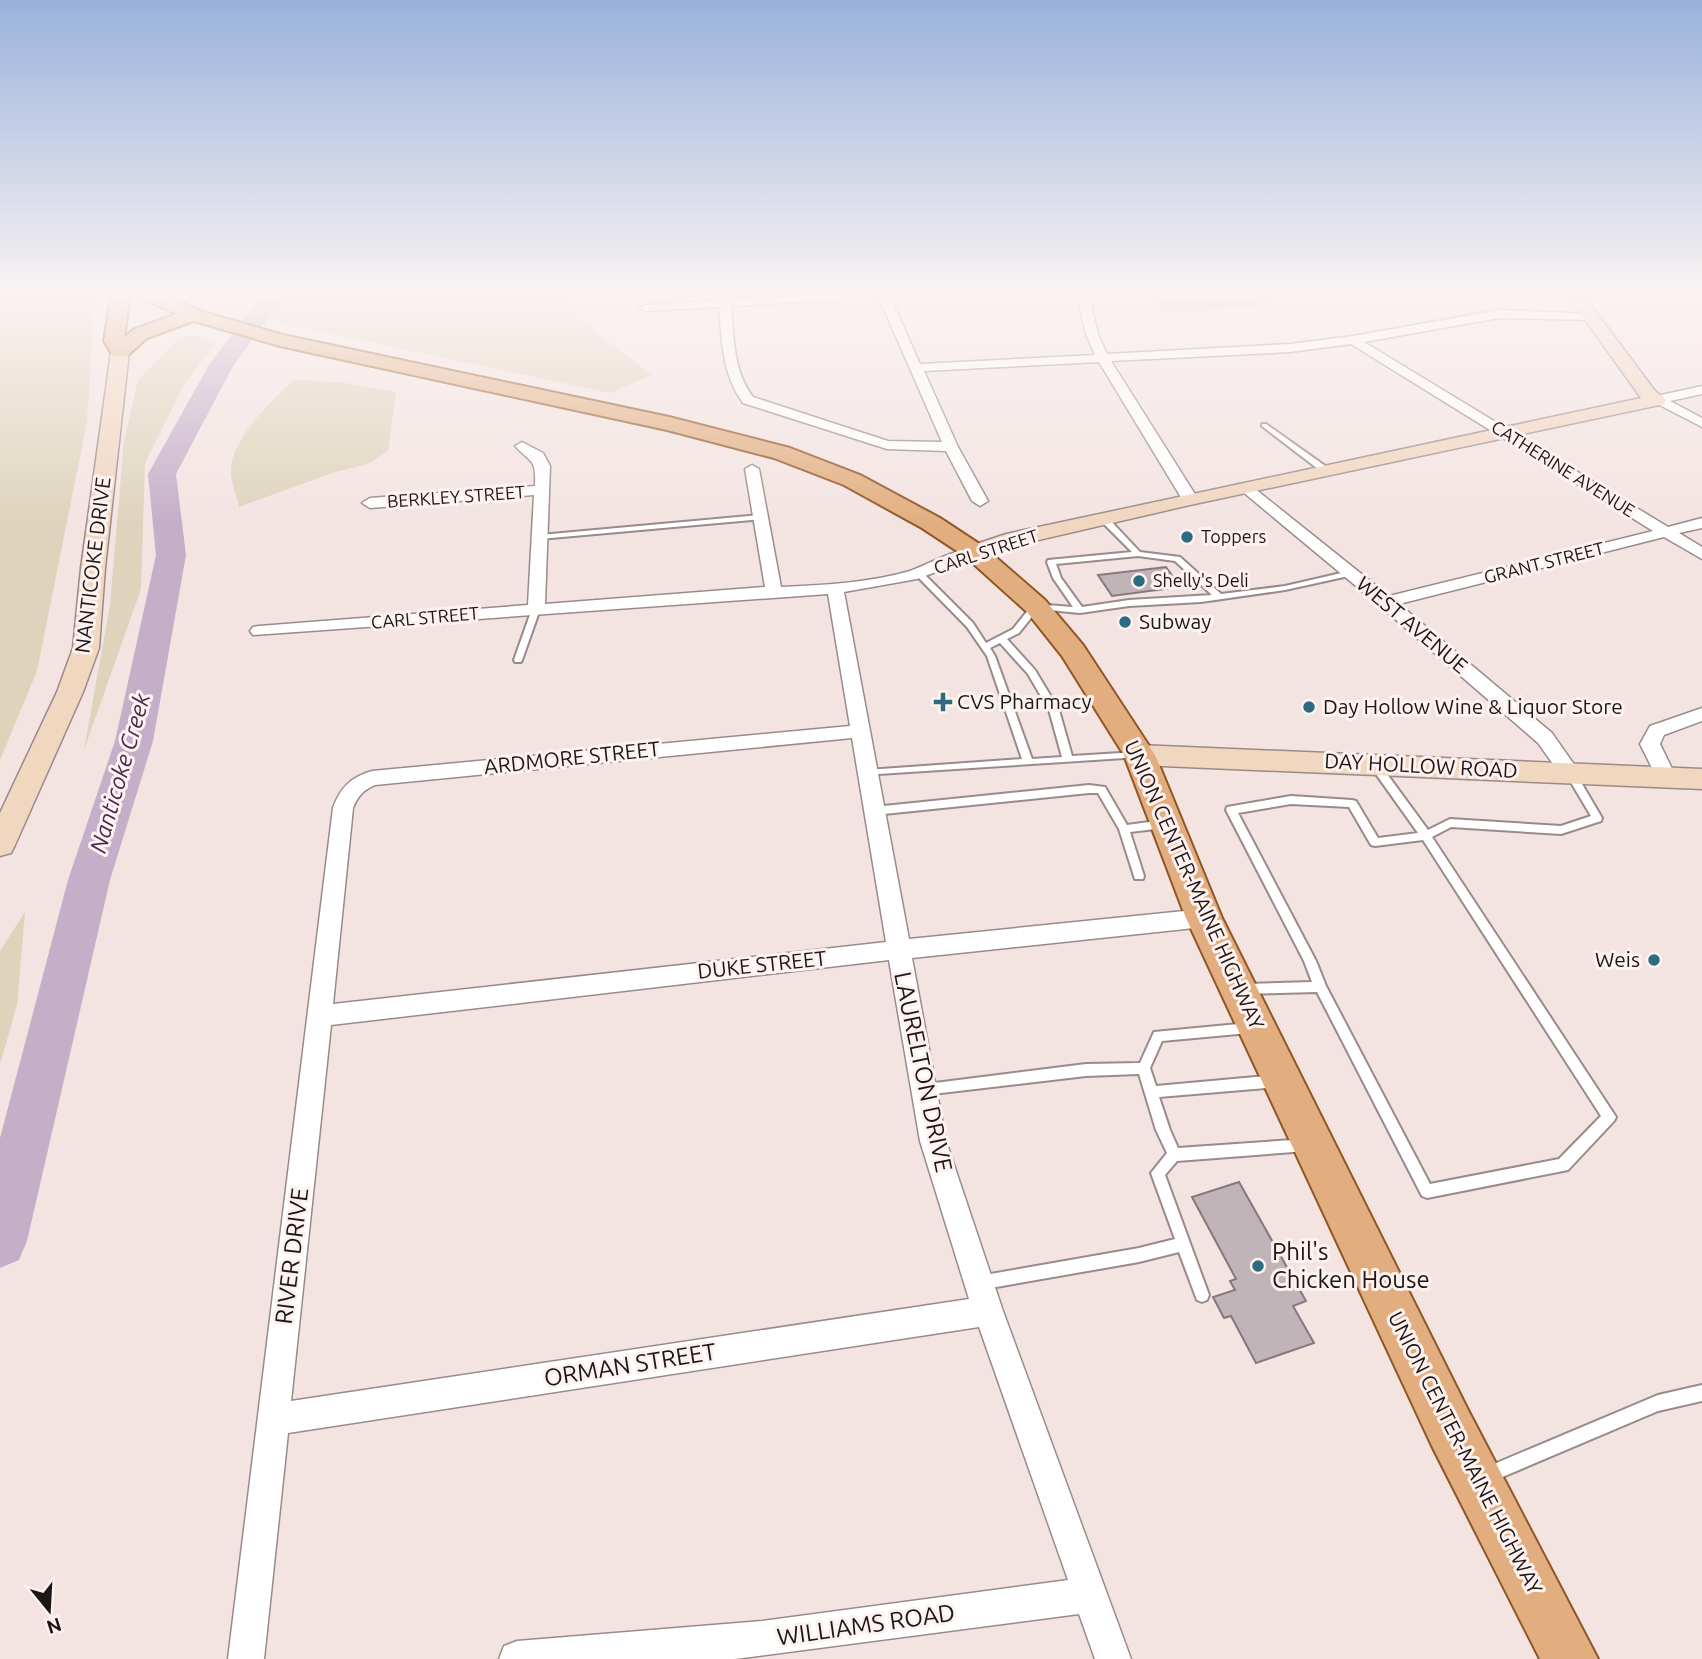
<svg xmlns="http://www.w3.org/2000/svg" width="1702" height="1659" font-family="Ubuntu,sans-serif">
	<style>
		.green { fill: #ded4bc }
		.water { fill: #c4aec8 }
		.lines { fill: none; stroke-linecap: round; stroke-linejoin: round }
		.river { fill: #c4aec8; fill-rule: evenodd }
		.building { fill: #c1b4b9; stroke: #85797d; stroke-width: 2 }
		.lane-casing { stroke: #998b8a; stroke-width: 4 }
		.street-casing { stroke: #998b8a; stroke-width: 3 }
		.secondary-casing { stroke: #998b8a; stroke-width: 3 }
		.primary-casing { stroke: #905624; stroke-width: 4 }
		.lane { fill: #fff; fill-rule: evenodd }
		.street { fill: #fff; fill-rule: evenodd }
		.secondary { fill: #f1d6c0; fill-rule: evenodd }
		.primary { fill: #e2ae80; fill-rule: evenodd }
		.poi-dot { fill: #2d6b81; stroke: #fef2f0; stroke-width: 2.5 }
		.labels { text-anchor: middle; stroke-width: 6; stroke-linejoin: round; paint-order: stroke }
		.far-street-label { font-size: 18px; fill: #1c1716; stroke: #fef2f0 }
		.far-poi-label { font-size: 18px; fill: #1c1716; stroke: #fef2f0; text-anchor: start }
		.street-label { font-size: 21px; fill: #1c1716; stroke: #fef2f0 }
		.poi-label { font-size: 21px; fill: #1c1716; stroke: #fef2f0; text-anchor: start }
		.water-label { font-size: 23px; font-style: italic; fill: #492a4f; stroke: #fef2f0 }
		.near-street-label { font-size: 24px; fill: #1c1716; stroke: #fef2f0 }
		.near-poi-label { font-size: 24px; fill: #1c1716; stroke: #fef2f0; text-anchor: start }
	</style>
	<rect width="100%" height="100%" fill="#f3e4e2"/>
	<path class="green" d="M 0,292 L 95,292 L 87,422 L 37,671 L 0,760 Z
		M 292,292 L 577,292 L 568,310 L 652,375 L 610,393 L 266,320 Z
		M 191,334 L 216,343 L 185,383 L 145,463 L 141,589 L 84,750 L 110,605 L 124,441 L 138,380 L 177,341 Z
		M 295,379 L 345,383 L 396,392 L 388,451 L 368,464 L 335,472 L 239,507 C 237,496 230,480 231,469 C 232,438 273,399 295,379 Z
		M 25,912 L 17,1005 L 0,1064 L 0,951 Z"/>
	<path class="water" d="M 1151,292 L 1274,292 L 1260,307 L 1163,312 Z"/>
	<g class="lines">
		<path class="river" d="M 269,292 L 293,292 L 273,311 L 233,366 L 176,474 L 186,555 L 153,741 L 110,880 L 27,1241 L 19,1260 L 0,1268 L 0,1138 L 68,880 L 115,741 L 156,555 L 148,474 L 209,365 L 257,301 Z"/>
	</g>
	<path class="building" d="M 1166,567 L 1180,587 L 1112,596 L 1098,575 Z
		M 1239,1182 L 1306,1301 L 1293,1306 L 1314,1343 L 1256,1363 L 1231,1316 L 1224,1318 L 1213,1297 L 1235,1290 L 1230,1281 L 1236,1279 L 1192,1197 Z"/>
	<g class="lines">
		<g class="lane-casing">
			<path id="lane" d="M 1262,424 L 1266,424 L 1328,468 L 1328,472 L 1322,472 L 1262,426 Z
				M 760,515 L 764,517 L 763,519 L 540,539 L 536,537 L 540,535 Z
				M 1101,517 L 1107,517 L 1140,552 L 1180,557 L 1221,594 L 1285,586 L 1350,571 L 1354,573 L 1353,575 L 1285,590 L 1201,602 L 1129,606 L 1080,613 L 1038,609 L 1019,633 L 1007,639 L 1035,670 L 1059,710 L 1072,756 L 1137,752 L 1140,753 L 1142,755 L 1140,757 L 863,775 L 862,773 L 863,771 L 867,770 L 1022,759 L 987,656 L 967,627 L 915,574 L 919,572 L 922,572 L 973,623 L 986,643 L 1013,629 L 1033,604 L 1073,607 L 1053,578 L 1047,562 L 1048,560 L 1132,552 L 1101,521 ZM 1138,556 L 1175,561 L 1212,595 L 1129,600 L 1082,607 L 1061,578 L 1056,564 ZM 1000,643 L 1028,674 L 1049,710 L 1062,757 L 1032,759 L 995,656 L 990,648 Z
				M 536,606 L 540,609 L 522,660 L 521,662 L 515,662 L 514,660 L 532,609 Z
				M 1375,762 L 1379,763 L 1428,830 L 1450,819 L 1561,826 L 1591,816 L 1566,774 L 1571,771 L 1575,772 L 1602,818 L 1601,821 L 1561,834 L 1451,827 L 1432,837 L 1616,1117 L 1614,1121 L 1568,1170 L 1427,1198 L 1422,1196 L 1317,992 L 1245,994 L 1241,993 L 1239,989 L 1241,985 L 1245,984 L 1312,982 L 1304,961 L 1226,810 L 1227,807 L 1291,796 L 1352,800 L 1356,801 L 1378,838 L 1418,833 L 1371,767 L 1370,765 L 1371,763 ZM 1291,804 L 1349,807 L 1371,845 L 1375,846 L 1423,840 L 1601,1116 L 1559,1159 L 1430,1184 L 1326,986 L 1316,961 L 1238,813 Z
				M 1089,785 L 1105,787 L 1127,825 L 1164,820 L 1168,821 L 1169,824 L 1164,828 L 1130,832 L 1144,876 L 1143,879 L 1135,879 L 1134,876 L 1119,829 L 1098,793 L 1089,793 L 874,815 L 869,811 L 874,807 Z
				M 1249,1023 L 1253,1024 L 1255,1028 L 1253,1032 L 1249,1033 L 1162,1041 L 1150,1068 L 1156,1086 L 1277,1075 L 1282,1077 L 1283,1081 L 1282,1085 L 1277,1087 L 1159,1097 L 1170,1130 L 1178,1148 L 1307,1139 L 1312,1141 L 1314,1145 L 1312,1149 L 1307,1151 L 1177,1161 L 1165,1175 L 1209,1295 L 1207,1300 L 1202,1302 L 1197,1300 L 1179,1252 L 1139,1262 L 979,1290 L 974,1288 L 972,1283 L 974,1278 L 979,1276 L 1139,1248 L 1175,1239 L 1151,1173 L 1167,1153 L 1156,1130 L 1139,1074 L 1086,1076 L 924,1095 L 919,1093 L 918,1089 L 919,1085 L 1086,1064 L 1140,1063 L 1154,1032 Z
				M 1702,1385 L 1702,1401 L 1658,1411 L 1486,1484 L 1480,1482 L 1478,1476 L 1480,1470 L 1658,1395 Z"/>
		</g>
		<g class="street-casing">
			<path id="street" d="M 859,292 L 888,292 L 920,364 L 1095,355 L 1086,334 L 1076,292 L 1088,292 L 1098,334 L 1107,354 L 1290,344 L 1353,336 L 1499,310 L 1595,314 L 1595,318 L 1591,320 L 1499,318 L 1364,342 L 1668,527 L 1702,518 L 1702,528 L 1679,533 L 1702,547 L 1702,559 L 1664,537 L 1399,604 L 1552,733 L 1580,773 L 1577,778 L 1563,778 L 1538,743 L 1380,606 L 1237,487 L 1239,484 L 1249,484 L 1389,596 L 1653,531 L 1351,344 L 1290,352 L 1111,361 L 1198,499 L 1190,504 L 1182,499 L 1099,362 L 924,371 L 958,447 L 988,501 L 980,506 L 972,501 L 946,451 L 887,449 L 743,403 C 722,374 722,342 719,307 L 645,311 L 639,308 L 645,305 ZM 879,298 L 942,442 L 888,441 L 753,397 C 733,371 734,338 731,306 Z
				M 1702,386 L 1702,394 L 1670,401 L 1702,418 L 1702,427 L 1650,400 L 1652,397 Z
				M 522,442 L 543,453 L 550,466 L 545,604 L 765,587 L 745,469 L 752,465 L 759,469 L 781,587 C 823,585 869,583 910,571 C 927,565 964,544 981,549 L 983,552 L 981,555 L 917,579 L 844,592 L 909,939 L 1204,909 L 1212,912 L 1215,918 L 1212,924 L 1204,927 L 912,958 L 946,1141 L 1003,1311 L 1131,1659 L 1095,1659 L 1079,1614 L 735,1659 L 499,1659 L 504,1646 L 517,1641 L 762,1621 L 1068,1580 L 979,1327 L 288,1433 L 264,1659 L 228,1659 L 333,808 C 340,788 351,777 372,771 L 850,726 L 828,594 L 253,635 L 250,631 L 253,627 L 259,626 L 528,605 L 534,495 L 370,508 L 362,503 L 370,498 L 535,486 C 536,458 532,464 515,446 ZM 852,738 L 886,942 L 333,1004 L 353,808 C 358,796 363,790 375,785 ZM 889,960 L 920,1141 L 969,1299 L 291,1401 L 331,1025 Z
				M 1702,708 L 1702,721 L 1664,735 L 1660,744 L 1676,777 L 1673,782 L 1659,782 L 1640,744 L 1650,726 Z"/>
		</g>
		<g class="secondary-casing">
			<path id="secondary" d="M 1565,292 L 1581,292 L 1655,391 L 1666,400 L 1664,404 L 1190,505 L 1013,546 L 975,559 L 967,557 L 964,552 L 967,547 L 1006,534 L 1641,398 Z
				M 120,347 L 129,352 L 105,568 L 99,648 L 83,692 L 15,845 L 11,853 L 0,856 L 0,813 L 57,692 L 73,648 L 81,568 L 111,352 Z
				M 1139,745 L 1702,769 L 1702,789 L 1139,765 L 1129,762 L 1125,755 L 1129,748 Z"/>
		</g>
		<g class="primary-casing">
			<path id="primary" d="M 112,292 L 130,292 L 124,338 L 133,330 L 177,314 L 137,296 L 134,292 L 158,292 L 200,311 L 283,335 L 669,417 L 790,448 L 860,475 L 940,518 L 984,547 L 1045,600 L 1083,645 L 1155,755 L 1222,918 L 1468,1410 L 1598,1659 L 1540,1659 L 1432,1446 L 1186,918 L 1124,755 L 1062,656 L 1027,612 L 966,557 L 922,528 L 844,485 L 774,458 L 667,430 L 280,346 L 194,321 L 147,338 L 127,356 L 113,356 L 104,341 Z"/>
		</g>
		<use href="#lane" class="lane"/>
		<use href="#street" class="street"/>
		<use href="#secondary" class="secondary"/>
		<use href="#primary" class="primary"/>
	</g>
	<linearGradient id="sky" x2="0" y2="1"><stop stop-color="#99b2db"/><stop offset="0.56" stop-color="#faf3f2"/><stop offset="1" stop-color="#faf3f2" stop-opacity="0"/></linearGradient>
	<rect width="1702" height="524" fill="url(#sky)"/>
	<g class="poi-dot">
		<circle cx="1187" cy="537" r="7"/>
		<circle cx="1139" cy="581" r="7"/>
		<circle cx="1125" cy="622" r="7"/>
		<path d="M939.5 691.5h7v7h7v7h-7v7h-7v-7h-7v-7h7z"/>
		<circle cx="1309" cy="707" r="7"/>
		<circle cx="1654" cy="960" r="7"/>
		<circle cx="1258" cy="1266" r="7"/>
	</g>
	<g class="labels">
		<g class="far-street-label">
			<text transform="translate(1563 469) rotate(32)" y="6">CATHERINE AVENUE</text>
			<text transform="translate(456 497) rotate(-4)" y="6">BERKLEY STREET</text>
			<text transform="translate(986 552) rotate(-18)" y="6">CARL STREET</text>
			<text transform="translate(1544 563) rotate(-14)" y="6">GRANT STREET</text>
			<text transform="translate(425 618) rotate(-5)" y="6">CARL STREET</text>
		</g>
		<g class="far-poi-label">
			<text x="1201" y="543">Toppers</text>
			<text x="1153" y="587">Shelly's Deli</text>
		</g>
		<g class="street-label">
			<text transform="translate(93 565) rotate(-83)" y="7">NANTICOKE DRIVE</text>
			<text transform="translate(1412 625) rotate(40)" y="7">WEST AVENUE</text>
			<text transform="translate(572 758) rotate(-6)" y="7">ARDMORE STREET</text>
			<text transform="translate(1421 766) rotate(3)" y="7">DAY HOLLOW ROAD</text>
			<text transform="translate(1194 885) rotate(66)" y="7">UNION CENTER-MAINE HIGHWAY</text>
			<text transform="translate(762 965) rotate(-6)" y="7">DUKE STREET</text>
			<text transform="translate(1465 1453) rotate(63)" y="7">UNION CENTER-MAINE HIGHWAY</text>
		</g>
		<g class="poi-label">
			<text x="1139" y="629">Subway</text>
			<text x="957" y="709">CVS Pharmacy</text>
			<text x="1323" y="714">Day Hollow Wine &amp; Liquor Store</text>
			<text x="1640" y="967" text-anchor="end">Weis</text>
		</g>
		<g class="water-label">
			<text transform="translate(120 773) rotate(-74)" y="8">Nanticoke Creek</text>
		</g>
		<g class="near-street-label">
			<text transform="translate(923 1072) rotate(78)" y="8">LAURELTON DRIVE</text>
			<text transform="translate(292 1256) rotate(-83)" y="8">RIVER DRIVE</text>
			<text transform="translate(630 1365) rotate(-9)" y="8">ORMAN STREET</text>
			<text transform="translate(866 1625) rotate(-8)" y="8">WILLIAMS ROAD</text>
		</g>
		<g class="near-poi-label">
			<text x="1272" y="1260">Phil's<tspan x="1272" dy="28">Chicken House</tspan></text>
		</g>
	</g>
	<g transform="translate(49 1610) rotate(162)" stroke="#fef2f0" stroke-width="5" paint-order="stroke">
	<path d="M0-5L12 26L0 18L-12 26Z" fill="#1c1716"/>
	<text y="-10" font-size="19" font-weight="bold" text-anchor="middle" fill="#1c1716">N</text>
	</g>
</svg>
